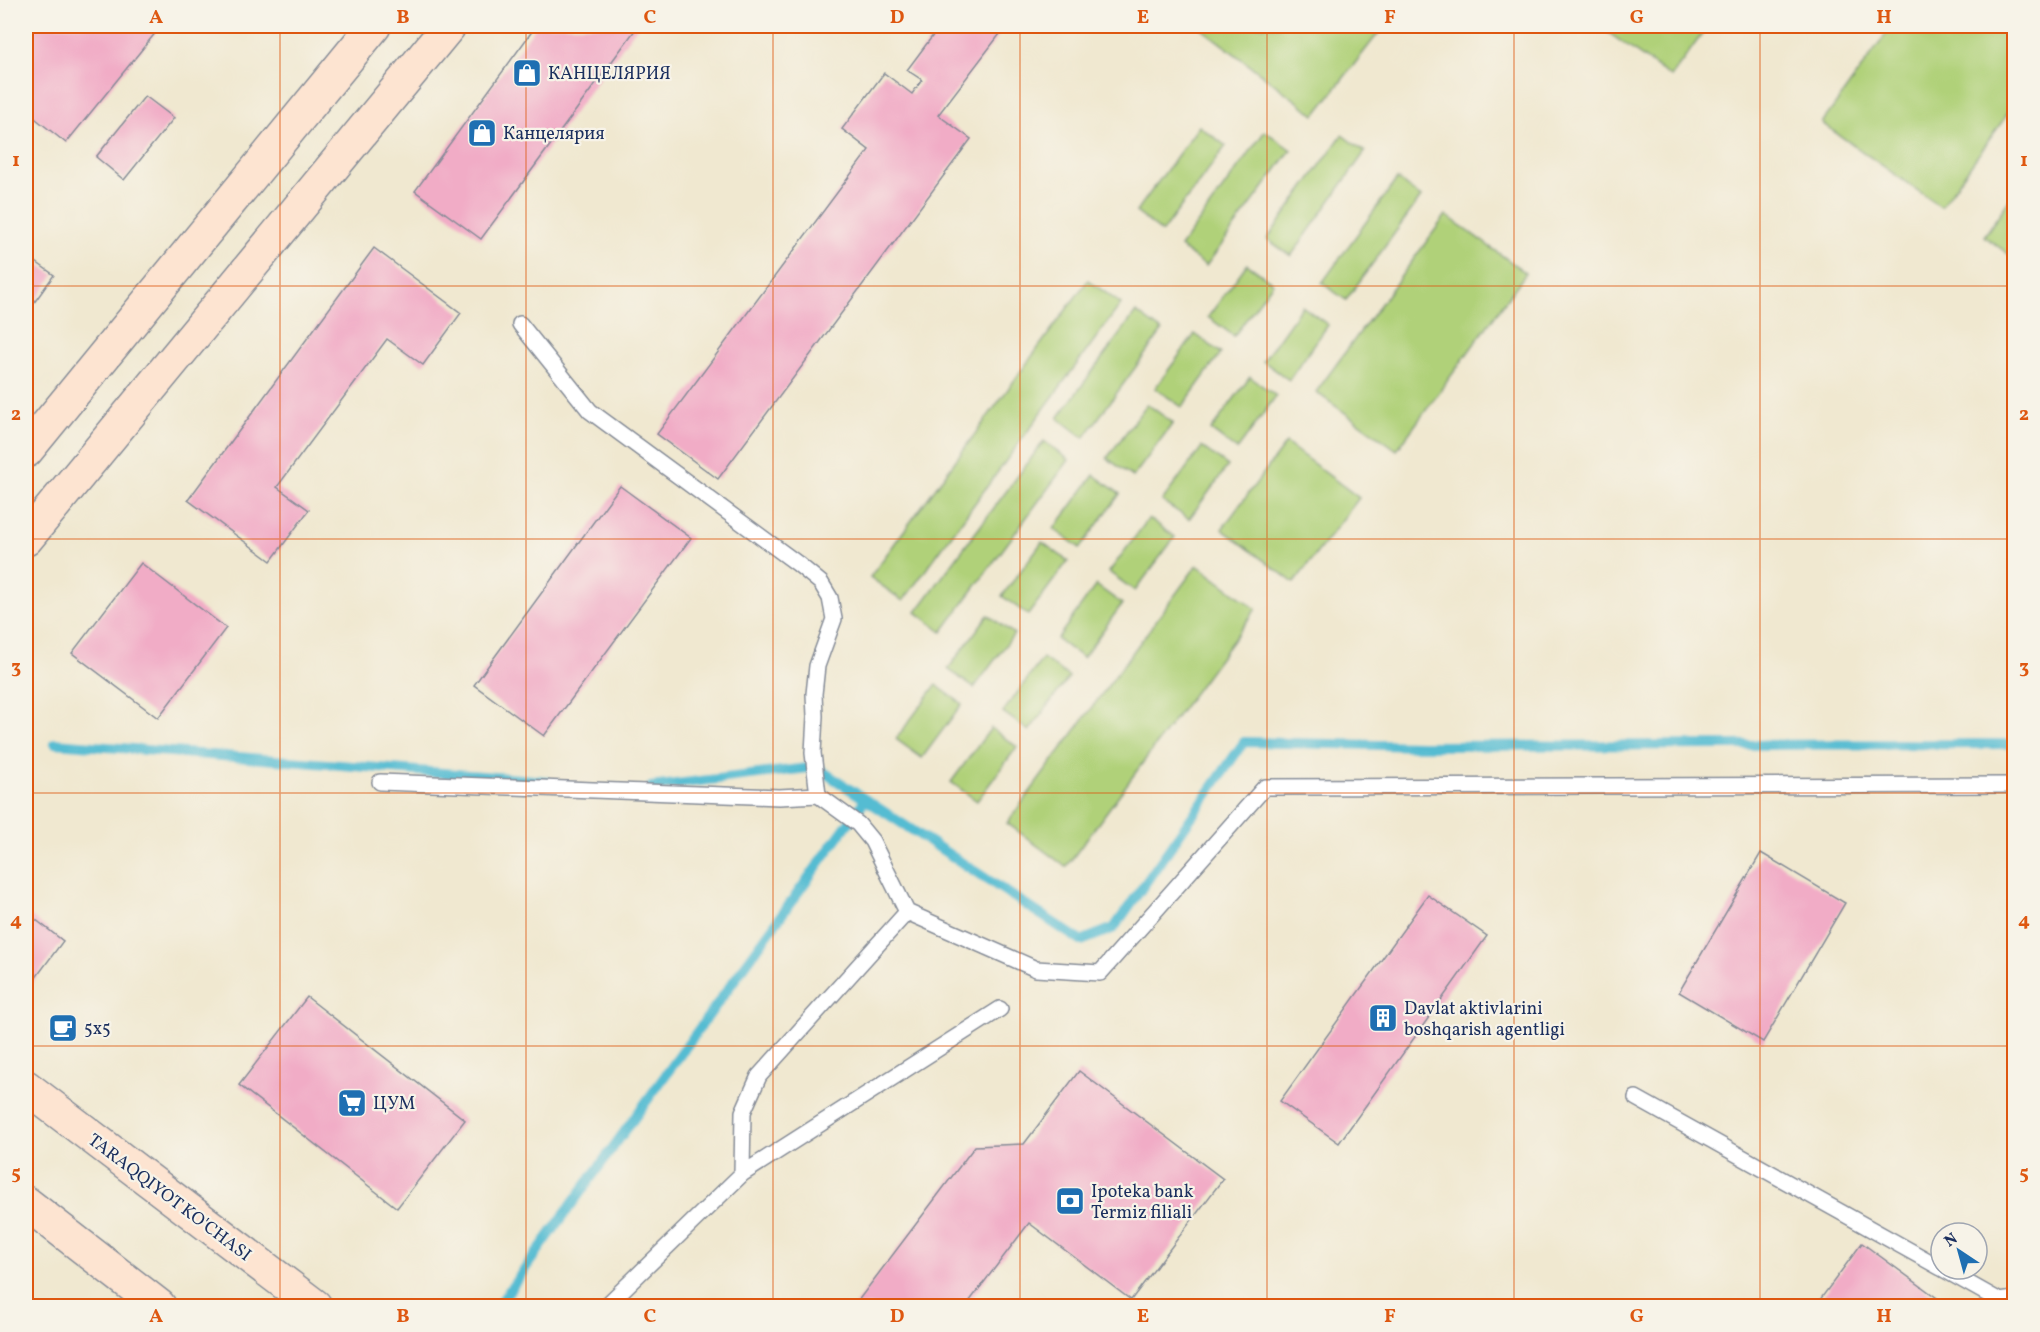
<svg xmlns="http://www.w3.org/2000/svg" width="2040" height="1332" font-family="Vollkorn,serif">
	<style>
		.green { fill: #b0d179; stroke: #66806c; stroke-width: 1.5 }
		.lines { fill: none; stroke-linecap: round; stroke-linejoin: round }
		.stream { stroke: #55bcd2; stroke-width: 10 }
		.building { fill: #f1acc6 }
		.lane-casing { stroke: #868c97; stroke-width: 18 }
		.secondary-casing { stroke: #868c97; stroke-width: 36 }
		.lane { stroke: #fff; stroke-width: 15 }
		.secondary { stroke: #fde4d1; stroke-width: 33 }
		.grid { fill: none; stroke: #de5710; stroke-width: 1.5; stroke-opacity: 0.55 }
		.labels { text-anchor: middle; stroke-width: 4.5; stroke-linejoin: round; paint-order: stroke }
		.poi-label { font-size: 18px; fill: #1b2f5e; stroke: #f7f3e8; text-anchor: start }
		.street-label { font-size: 18px; fill: #1b2f5e; stroke: #f7f3e8 }
		.neatline { fill: none; stroke: #de5710; stroke-width: 2 }
		.grid-label { font-size: 20px; text-anchor: middle; font-weight: bold; fill: #de5710 }
	</style>
	<rect width="100%" height="100%" fill="#f7f3e8"/>
	<filter id="ink" filterUnits="userSpaceOnUse"><feTurbulence type="fractalNoise" baseFrequency=".0167" numOctaves="2"/><feDisplacementMap in="SourceGraphic" scale="12" xChannelSelector="R" yChannelSelector="G"/><feConvolveMatrix kernelMatrix="1 2 1 2 8 2 1 2 1" color-interpolation-filters="sRGB"/></filter>
	<filter id="wash" filterUnits="userSpaceOnUse"><feTurbulence type="fractalNoise" baseFrequency=".008" numOctaves="4" result="noise"/><feDisplacementMap in="SourceGraphic" scale="24" xChannelSelector="R" yChannelSelector="G"/><feGaussianBlur stdDeviation="1.35" result="paint"/><feColorMatrix in="noise" values="0 0 0 0 0 0 0 0 0 0 0 0 0 0 0 0 0 1.4 0 .05"/><feComposite in="paint" operator="in"/></filter>
	<g filter="url(#wash)">
		<rect width="100%" height="100%" fill="#f0e8d0"/>
		<path class="green" d="M 1198,26 L 1384,26 L 1315,115 Z
			M 1599,26 L 1708,26 L 1671,77 Z
			M 1892,26 L 2014,26 L 2014,105 L 1941,207 L 1822,123 Z
			M 1199,126 L 1226,146 L 1162,232 L 1136,212 Z
			M 1265,131 L 1291,150 L 1206,266 L 1180,247 Z
			M 1342,135 L 1365,152 L 1291,256 L 1267,239 Z
			M 1397,179 L 1421,197 L 1346,300 L 1322,283 Z
			M 2014,193 L 2014,258 L 1984,236 Z
			M 1446,215 L 1526,273 L 1397,450 L 1316,392 Z
			M 1247,264 L 1273,283 L 1234,336 L 1208,317 Z
			M 1088,280 L 1121,304 L 903,601 L 870,577 Z
			M 1302,306 L 1328,325 L 1289,380 L 1263,361 Z
			M 1136,312 L 1162,331 L 1084,438 L 1058,418 Z
			M 1195,334 L 1221,353 L 1182,407 L 1155,388 Z
			M 1250,377 L 1276,396 L 1237,450 L 1211,430 Z
			M 1147,404 L 1173,423 L 1133,477 L 1107,458 Z
			M 1044,441 L 1069,460 L 942,632 L 916,612 Z
			M 1286,443 L 1359,498 L 1294,583 L 1222,529 Z
			M 1202,447 L 1228,466 L 1189,519 L 1162,501 Z
			M 1094,475 L 1120,494 L 1080,548 L 1054,529 Z
			M 1149,518 L 1175,537 L 1135,591 L 1109,572 Z
			M 1042,542 L 1068,561 L 1028,615 L 1002,596 Z
			M 1197,565 L 1256,609 L 1066,867 L 1007,823 Z
			M 1096,585 L 1122,604 L 1083,658 L 1057,639 Z
			M 988,615 L 1014,634 L 974,688 L 948,669 Z
			M 1043,658 L 1069,677 L 1029,731 L 1003,712 Z
			M 936,685 L 962,704 L 922,758 L 896,739 Z
			M 991,728 L 1017,747 L 977,801 L 951,782 Z"/>
		<g class="lines">
			<path class="stream" d="M 55,743 L 546,781
				M 651,787 L 816,767 L 1081,941 L 1114,928 L 1244,742 L 1422,746 L 2014,744
				M 498,1306 L 865,800"/>
		</g>
		<g id="blocks">
			<path class="building" d="M 26,26 L 161,26 L 66,143 L 26,111 Z
				M 536,26 L 638,26 L 481,239 L 415,191 Z
				M 940,26 L 1006,26 L 938,115 L 971,139 L 718,479 L 657,434 L 869,150 L 842,129 L 884,73 L 912,94 L 922,80 L 907,70 Z
				M 145,96 L 174,118 L 124,180 L 96,157 Z
				M 374,248 L 461,313 L 423,365 L 387,339 L 277,487 L 309,510 L 271,561 L 188,500 Z
				M 26,255 L 54,275 L 26,314 Z
				M 620,486 L 691,538 L 544,736 L 474,685 Z
				M 141,563 L 226,628 L 158,718 L 72,653 Z
				M 1761,853 L 1845,903 L 1763,1042 L 1679,992 Z
				M 1428,895 L 1487,936 L 1339,1143 L 1280,1101 Z
				M 26,912 L 63,941 L 26,991 Z
				M 307,997 L 465,1120 L 397,1208 L 239,1085 Z
				M 1079,1071 L 1223,1179 L 1131,1300 L 1029,1223 L 966,1306 L 854,1306 L 975,1146 L 1024,1144 Z
				M 1862,1243 L 1948,1306 L 1826,1306 L 1819,1301 Z"/>
		</g>
	</g>
	<g filter="url(#ink)">
		<use href="#blocks" fill-opacity="0" stroke="#868c97" stroke-width="1.5"/>
		<g class="lines">
			<g class="lane-casing">
				<path id="lane" d="M 520,324 L 590,411 L 798,564 L 821,583 L 830,598 L 834,619 L 817,666 L 814,694 L 815,716 L 813,753 L 818,795
					M 380,782 L 779,797 L 818,795 L 858,824 L 872,841 L 907,912
					M 1636,1098 L 1941,1268
					M 742,1174 L 743,1112 L 759,1076 L 907,912 L 1036,969 L 1100,973 L 1265,787 L 2014,785
					M 1943,1269 L 2000,1301 L 2014,1299
					M 606,1306 L 742,1174 L 1000,1009"/>
			</g>
			<g class="secondary-casing">
				<path id="secondary" d="M 26,451 L 374,26
					M 26,539 L 449,26
					M 26,1087 L 315,1306
					M 26,1203 L 159,1306"/>
			</g>
			<use href="#lane" class="lane"/>
			<use href="#secondary" class="secondary"/>
		</g>
	</g>
	<path class="grid" d="M 280,26 L 280,1306M 526,26 L 526,1306M 773,26 L 773,1306M 1020,26 L 1020,1306M 1267,26 L 1267,1306M 1514,26 L 1514,1306M 1760,26 L 1760,1306M 26,286 L 2014,286M 26,539 L 2014,539M 26,793 L 2014,793M 26,1046 L 2014,1046"/>
	<defs>
		<g id="shop-square" transform="scale(1.5)"><rect x="-9" y="-9" width="18" height="18" rx="4" fill="#1f6fb2" stroke="#f7f3e8"/><path d="M-5-2.5h2.3a2.7 3.5 0 0 1 5.4 0H5L5.5 6h-11ZM-1.5-2.5h3a1.5 2.3 0 0 0-3 0Z" fill="#fff"/></g>
		<g id="building-square" transform="scale(1.5)"><rect x="-9" y="-9" width="18" height="18" rx="4" fill="#1f6fb2" stroke="#f7f3e8"/><path d="M-4-6H4V6H1V3H-1V6H-4ZM-2.5-4.3h1.7v1.8h-1.7ZM.8-4.3h1.7v1.8H.8ZM-2.5-1h1.7V.8h-1.7ZM.8-1h1.7V.8H.8Z" fill="#fff"/></g>
		<g id="cafe-square" transform="scale(1.5)"><rect x="-9" y="-9" width="18" height="18" rx="4" fill="#1f6fb2" stroke="#f7f3e8"/><path d="M-5.5-4.5H6V0H3Q3 3.5 0 3.5H-2.5Q-5.5 3.5-5.5 0ZM3-3.2v2h1.7v-2ZM-6 4.5H4V6H-6Z" fill="#fff"/></g>
		<g id="supermarket-square" transform="scale(1.5)"><rect x="-9" y="-9" width="18" height="18" rx="4" fill="#1f6fb2" stroke="#f7f3e8"/><path d="M-6-5.5h2.5l.6 2H6L4.5 2H-2.5L-4.4-4H-6ZM-1.5 3.2a1.3 1.3 0 1 0 .1 0ZM3 3.2a1.3 1.3 0 1 0 .1 0Z" fill="#fff"/></g>
		<g id="bank-square" transform="scale(1.5)"><rect x="-9" y="-9" width="18" height="18" rx="4" fill="#1f6fb2" stroke="#f7f3e8"/><path d="M-6-4H6V4H-6ZM0-2.3a2.3 2.3 0 1 0 0 4.6a2.3 2.3 0 1 0 0-4.6Z" fill="#fff"/></g>
	</defs>
	<g fill-rule="evenodd">
		<use href="#shop-square" x="527" y="73"/>
		<use href="#shop-square" x="482" y="133"/>
		<use href="#building-square" x="1383" y="1018"/>
		<use href="#cafe-square" x="63" y="1028"/>
		<use href="#supermarket-square" x="352" y="1103"/>
		<use href="#bank-square" x="1070" y="1201"/>
	</g>
	<g class="labels">
		<g class="poi-label">
			<text x="548" y="79">КАНЦЕЛЯРИЯ</text>
			<text x="503" y="139">Канцелярия</text>
			<text x="1404" y="1014">Davlat aktivlarini<tspan x="1404" dy="21">boshqarish agentligi</tspan></text>
			<text x="84" y="1034">5x5</text>
			<text x="373" y="1109">ЦУМ</text>
			<text x="1091" y="1197">Ipoteka bank<tspan x="1091" dy="21">Termiz filiali</tspan></text>
		</g>
		<g class="street-label">
			<text transform="translate(170 1197) rotate(37)" y="6">TARAQQIYOT KO'CHASI</text>
		</g>
	</g>
	<rect width="2040" height="1332" fill="none" stroke="#f7f3e8" stroke-width="66"/>
	<g transform="translate(1959 1251) rotate(324)"><circle r="28" fill="#f7f3e8" stroke="#9fa5b1" stroke-width="1.5"/>
	<path d="M0-4.5L10 22L0 15L-10 22Z" fill="#1f6fb2"/>
	<text y="-9" font-size="16" font-weight="bold" text-anchor="middle" fill="#1b2f5e">N</text>
	</g>
	<rect x="33" y="33" width="1974" height="1266" class="neatline"/>
	<g class="grid-label">
		<text x="156" y="23">A</text>
		<text x="403" y="23">B</text>
		<text x="650" y="23">C</text>
		<text x="897" y="23">D</text>
		<text x="1143" y="23">E</text>
		<text x="1390" y="23">F</text>
		<text x="1637" y="23">G</text>
		<text x="1884" y="23">H</text>
		<text x="16" y="166">1</text>
		<text x="2024" y="166">1</text>
		<text x="16" y="420">2</text>
		<text x="2024" y="420">2</text>
		<text x="16" y="673">3</text>
		<text x="2024" y="673">3</text>
		<text x="16" y="926">4</text>
		<text x="2024" y="926">4</text>
		<text x="16" y="1179">5</text>
		<text x="2024" y="1179">5</text>
		<text x="156" y="1322">A</text>
		<text x="403" y="1322">B</text>
		<text x="650" y="1322">C</text>
		<text x="897" y="1322">D</text>
		<text x="1143" y="1322">E</text>
		<text x="1390" y="1322">F</text>
		<text x="1637" y="1322">G</text>
		<text x="1884" y="1322">H</text>
	</g>
</svg>
